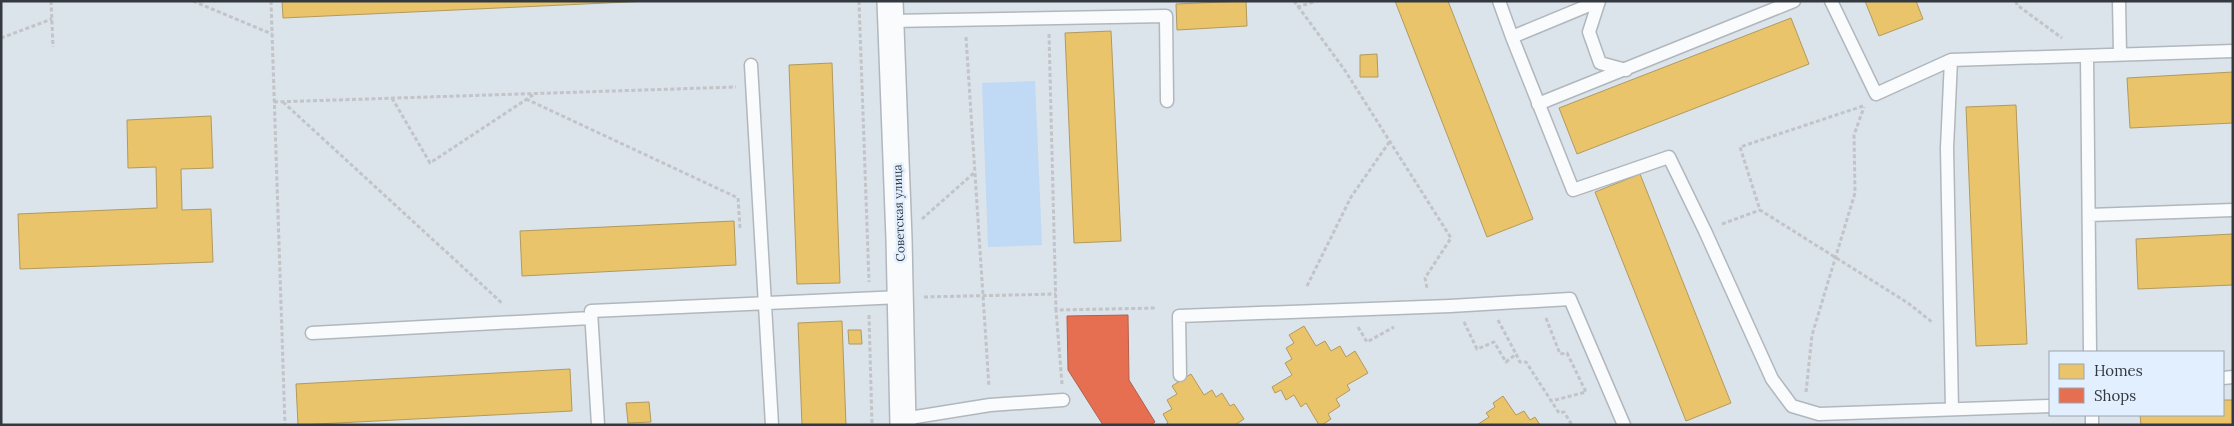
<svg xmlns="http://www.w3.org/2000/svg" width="2234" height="426" font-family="Lora,serif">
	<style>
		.green { fill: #c0d9f4 }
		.homes { fill: #e9c46a; stroke: #b29a5d }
		.shops { fill: #e76f51; stroke: #b15f4c }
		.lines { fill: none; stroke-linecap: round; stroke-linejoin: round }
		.service-casing { stroke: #b1b7bd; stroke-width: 15 }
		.minor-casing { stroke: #b1b7bd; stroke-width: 28 }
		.path { stroke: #c2c4c8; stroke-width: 3; stroke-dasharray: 4 2.5; stroke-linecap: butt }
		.service { stroke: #fafbfc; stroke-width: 12 }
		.minor { stroke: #fafbfc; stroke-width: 25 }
		.labels { text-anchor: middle; stroke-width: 5; stroke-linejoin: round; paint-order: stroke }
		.street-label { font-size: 12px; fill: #33393f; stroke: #e2efff }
	</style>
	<rect width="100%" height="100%" fill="#dbe3eb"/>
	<path class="green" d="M 1035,81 L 1042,245 L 988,247 L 982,83 Z"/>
	<path class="homes" d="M 282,1 L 649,1 L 283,18 Z
		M 1246,1 L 1247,26 L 1177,30 L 1176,4 Z
		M 1395,1 L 1448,1 L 1533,219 L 1487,237 Z
		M 1865,1 L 1916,1 L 1923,19 L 1879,36 Z
		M 1791,18 L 1809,64 L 1577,154 L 1559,108 Z
		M 1111,31 L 1121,241 L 1074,243 L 1065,33 Z
		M 1377,54 L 1378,77 L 1360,77 L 1360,55 Z
		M 832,63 L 840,283 L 797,284 L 789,65 Z
		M 2233,72 L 2233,123 L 2130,128 L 2127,78 Z
		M 2016,105 L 2027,344 L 1976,346 L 1966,107 Z
		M 211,116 L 213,168 L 181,169 L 182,210 L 211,209 L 213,262 L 20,269 L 18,214 L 157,208 L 156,167 L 128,168 L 127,120 Z
		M 1640,174 L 1731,403 L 1686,421 L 1595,192 Z
		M 734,221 L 736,265 L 522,276 L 520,231 Z
		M 2233,234 L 2233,285 L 2138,289 L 2136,239 Z
		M 842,321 L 846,425 L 802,425 L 798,323 Z
		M 1304,326 L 1316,346 L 1325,341 L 1331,351 L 1340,346 L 1346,357 L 1355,351 L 1368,373 L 1347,385 L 1350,390 L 1336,399 L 1340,406 L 1328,414 L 1331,419 L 1322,425 L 1319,425 L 1306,403 L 1301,407 L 1294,395 L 1286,400 L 1281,390 L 1275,393 L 1272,387 L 1292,375 L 1285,363 L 1292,359 L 1286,348 L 1294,343 L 1289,335 Z
		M 848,330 L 861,330 L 862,344 L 849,344 Z
		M 570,369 L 572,411 L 298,425 L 296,384 Z
		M 1191,374 L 1204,395 L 1212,390 L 1216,397 L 1222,393 L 1230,406 L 1234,404 L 1244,419 L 1235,425 L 1165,425 L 1168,423 L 1163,414 L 1172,409 L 1167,400 L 1177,394 L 1172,386 Z
		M 1503,396 L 1516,415 L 1524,411 L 1530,420 L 1535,417 L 1540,425 L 1477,425 L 1489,417 L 1486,413 L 1495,407 L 1493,403 Z
		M 2223,400 L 2233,400 L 2233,425 L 2141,425 L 2140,415 L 2223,415 Z
		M 649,402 L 651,422 L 628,423 L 626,403 Z"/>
	<path class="shops" d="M 1128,315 L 1129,380 L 1155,422 L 1150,425 L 1103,425 L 1068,370 L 1067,316 Z"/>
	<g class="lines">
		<g class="service-casing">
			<path id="service" d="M 1499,1 L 1512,37
				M 1599,1 L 1512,37 L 1573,190 L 1669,157 L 1705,231 L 1772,379 L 1792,406 L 1819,414 L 2050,406
				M 1599,1 L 1589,32 L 1600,63 L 1626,70
				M 1831,1 L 1876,94 L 1951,60 L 2233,51
				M 2119,1 L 2120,54
				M 891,21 L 1166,16 L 1167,101
				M 2087,56 L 2090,352
				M 1951,60 L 1947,148 L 1952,409
				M 751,65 L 772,425
				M 1538,104 L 1794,1
				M 2089,215 L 2233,210
				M 312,333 L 591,318
				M 1180,375 L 1179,316 L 1450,306 L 1570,299 L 1624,425
				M 2223,378 L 2233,377
				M 2092,415 L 2092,425
				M 903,419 L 990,405 L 1063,400
				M 598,425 L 591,311 L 901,297"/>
		</g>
		<g class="minor-casing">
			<path id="minor" d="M 890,1 L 899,239 L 903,425"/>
		</g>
		<path class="path" d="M 51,1 L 53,47
			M 193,1 L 272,34
			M 271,1 L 285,425
			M 859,1 L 869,282
			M 1294,1 L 1344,69 L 1451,238 L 1425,278 L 1427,288
			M 2016,1 L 2017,5 L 2062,38
			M 1297,7 L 1317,1
			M 1049,34 L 1056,310
			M 966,37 L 989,387
			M 1,38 L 52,19
			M 392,98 L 430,163 L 533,95
			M 526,99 L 738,198 L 740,228
			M 274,102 L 736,87
			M 283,102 L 503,304
			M 1863,106 L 1740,147 L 1760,210 L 1908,303 L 1932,322
			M 922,219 L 975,172
			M 1722,224 L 1760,210
			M 1307,286 L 1351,197 L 1390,141
			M 924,297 L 1056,294
			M 869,315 L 872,425
			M 1546,318 L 1560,354 L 1567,353 L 1586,392 L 1551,401
			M 1498,320 L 1516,354
			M 1464,322 L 1477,349 L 1494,342 L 1506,362 L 1516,354 L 1520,362 L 1526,362 L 1559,413 L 1564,412 L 1572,425
			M 1358,327 L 1367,342 L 1394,327
			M 1062,384 L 1056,310 L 1157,308
			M 1806,392 L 1812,335 L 1855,193 L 1854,135 L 1864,107"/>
		<use href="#service" class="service"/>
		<use href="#minor" class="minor"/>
	</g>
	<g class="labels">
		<g class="street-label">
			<text transform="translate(899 213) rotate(-92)" y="4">Советская улица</text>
		</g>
	</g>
	<rect width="2234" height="426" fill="none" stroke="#33393f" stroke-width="5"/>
	<rect x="2049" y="351" width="175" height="65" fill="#e2efff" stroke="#9ca6b2"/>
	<rect x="2059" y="364" width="25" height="15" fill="#e9c46a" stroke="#9ca6b2"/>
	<text x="2094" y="376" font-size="15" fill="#33393f">Homes</text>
	<rect x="2059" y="388" width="25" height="15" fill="#e76f51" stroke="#9ca6b2"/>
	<text x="2094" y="401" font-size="15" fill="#33393f">Shops</text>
</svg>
